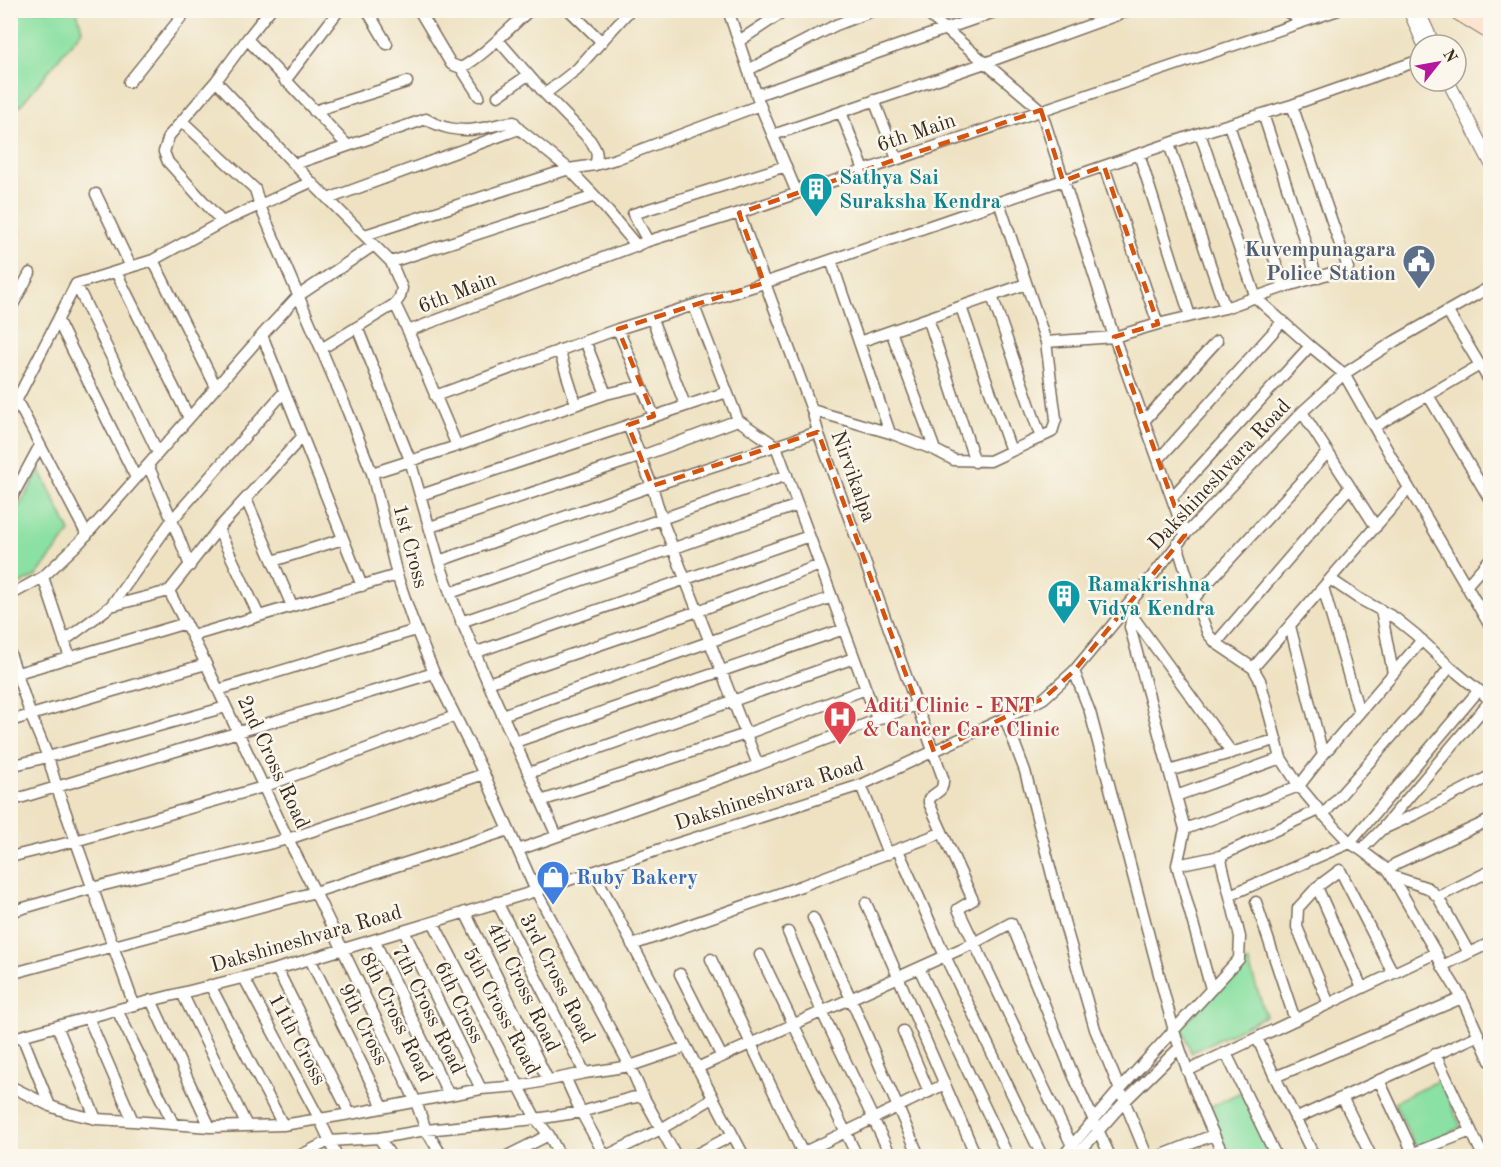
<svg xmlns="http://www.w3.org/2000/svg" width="1501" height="1167" font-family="'Old Standard TT',serif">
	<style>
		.green { fill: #8be0a3; stroke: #638560; stroke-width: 1.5 }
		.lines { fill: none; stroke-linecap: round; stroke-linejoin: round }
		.minor-casing { stroke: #7a6a58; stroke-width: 13 }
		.tertiary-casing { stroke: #7a6a58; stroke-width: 14 }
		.secondary-casing { stroke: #7a6a58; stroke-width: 17 }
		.minor { stroke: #fff; stroke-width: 10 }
		.tertiary { stroke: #fff; stroke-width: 12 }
		.secondary { stroke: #fde4d1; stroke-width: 15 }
		.marked { fill: none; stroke: #d7540e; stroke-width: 4.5; stroke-dasharray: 12 8; stroke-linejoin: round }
		.labels { text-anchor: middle; stroke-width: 5; stroke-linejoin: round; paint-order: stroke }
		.street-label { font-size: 21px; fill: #3b2a1e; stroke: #fbf7ec }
		.culture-label { font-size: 21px; font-weight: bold; fill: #0d838f; stroke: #fbf7ec; text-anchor: start }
		.service-label { font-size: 21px; font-weight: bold; fill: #4e5e75; stroke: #fbf7ec; text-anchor: end }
		.health-label { font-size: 21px; font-weight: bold; fill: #be3a42; stroke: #fbf7ec; text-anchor: start }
		.shop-label { font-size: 21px; font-weight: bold; fill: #366cbe; stroke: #fbf7ec; text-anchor: start }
	</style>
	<rect width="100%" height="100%" fill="#fbf7ec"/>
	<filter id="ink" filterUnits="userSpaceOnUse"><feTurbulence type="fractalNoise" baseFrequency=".0167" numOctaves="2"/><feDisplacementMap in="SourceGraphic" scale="12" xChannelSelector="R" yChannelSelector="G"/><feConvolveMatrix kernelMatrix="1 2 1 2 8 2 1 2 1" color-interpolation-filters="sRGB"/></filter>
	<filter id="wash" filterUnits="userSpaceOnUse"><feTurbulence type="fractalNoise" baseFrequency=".008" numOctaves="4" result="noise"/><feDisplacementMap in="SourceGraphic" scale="24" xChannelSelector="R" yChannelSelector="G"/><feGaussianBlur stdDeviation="1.35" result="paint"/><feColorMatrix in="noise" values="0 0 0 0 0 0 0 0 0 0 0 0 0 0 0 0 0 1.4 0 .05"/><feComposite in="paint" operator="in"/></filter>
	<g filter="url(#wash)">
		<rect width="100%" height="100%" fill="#eee2c3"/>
		<path class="green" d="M 11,10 L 77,11 L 82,30 L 11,117 Z
			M 40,470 L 70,532 L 36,576 L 11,589 L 11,520 Z
			M 1248,961 L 1266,1016 L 1191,1053 L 1182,1026 Z
			M 1440,1080 L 1461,1127 L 1417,1150 L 1394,1102 Z
			M 1241,1092 L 1272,1156 L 1230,1156 L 1207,1108 Z"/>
	</g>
	<g filter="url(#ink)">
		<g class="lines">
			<g class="minor-casing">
				<path id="minor" d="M 367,10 L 387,44
					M 419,10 L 451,64 L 461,68 C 486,54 508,29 530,10
					M 569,10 L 602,42
					M 728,10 L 760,105 L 797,193
					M 923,10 L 1041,110 L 1114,337 L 1185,535
					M 1284,10 L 1303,21
					M 247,39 L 347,145
					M 498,40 L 545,94 L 590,140 C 596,149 599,154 595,165
					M 739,41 L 786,10
					M 461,68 L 479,96
					M 748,70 L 836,25 L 875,10
					M 216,81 L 311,182 L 391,262 L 402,288 L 400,297 L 395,304 L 321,349
					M 285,81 L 339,10
					M 129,82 L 187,10
					M 545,94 L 577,69 L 630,10
					M 757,95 L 1000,10
					M 498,96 L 528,75
					M 874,100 L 897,159
					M 314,111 L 407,82
					M 841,112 L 864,170
					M 1263,114 L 1317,278
					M 182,121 L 255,189 L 260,206 L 348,412 L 372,473 L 397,575 L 412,619 L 434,673 L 484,774 L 536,891 L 630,1066 L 643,1096 L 676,1156
					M 1229,125 L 1284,287
					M 1200,133 L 1256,298 L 1310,346 L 1344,374 L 1409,488 L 1490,626
					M 773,135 L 985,63 L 1131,10
					M 1169,144 L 1225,308
					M 1139,154 L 1190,316
					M 295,164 L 426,119 C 441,128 460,132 477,129 C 490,127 501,123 514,122 L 519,129
					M 1104,166 L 1158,324
					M 96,194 L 131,267
					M 328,199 L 519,129 L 569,169 L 595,196 L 637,246
					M 739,213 L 812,410 L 818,432 L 943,778 C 944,793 937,790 929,799 L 929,803 L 973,900 L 958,909 L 1077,1156
					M 222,222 L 168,162 L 164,152 L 169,136 L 216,81 L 247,39 L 270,10
					M 365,235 L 569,169 L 595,165 L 616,159 L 760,105
					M 10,237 L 13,233
					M 648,241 L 633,214 L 786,166
					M 153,260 L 216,387
					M 831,260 L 890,433
					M 391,262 L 595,196
					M 116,272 L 189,418
					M 76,284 L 158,453
					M 992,296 L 1041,438
					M 395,304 L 408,331 L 457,446
					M 694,306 L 738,420 L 776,446 L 877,719
					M 961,307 L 1011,451
					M 10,310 L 30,273
					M 1448,312 L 1490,382
					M 928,318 L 975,462
					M 652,319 L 685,405
					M 58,321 L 136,478
					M 357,327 L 410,460 L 439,561 L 453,601 L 488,683 L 557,836
					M 618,329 L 654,416
					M 408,331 L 648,241 L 739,213 L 1338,10
					M 891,331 L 935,450
					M 262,335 L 362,586
					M 585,341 L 606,394
					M 859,342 L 1026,284
					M 1046,342 L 1114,337 L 1158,324 L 1225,308 L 1284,287 L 1348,268 L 1292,105
					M 559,350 L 576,404
					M 1428,395 L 1490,500
					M 435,396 L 618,329 L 764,283 L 1200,133 L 1292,105 L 1420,60
					M 17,401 L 87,535
					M 812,410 L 890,433 L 935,450 L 954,460 L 990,461 L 1052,432 L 1056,419 L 1046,342 L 999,202
					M 1302,412 L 1376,527
					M 10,413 L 76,284 L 153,260 L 222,222 L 311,182
					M 1144,421 L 1217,341
					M 628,425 L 652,486 L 662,520 L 758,765
					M 1374,427 L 1480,365
					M 1158,460 L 1283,321
					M 148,465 L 172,520 L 190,566
					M 372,473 L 457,446 L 606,394 L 640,386
					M 421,495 L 727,392
					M 1172,497 L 1310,346
					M 246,499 L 292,606
					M 10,501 L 40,445
					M 430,527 L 639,457 L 738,420
					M 218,529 L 259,616
					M 1177,544 L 1194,598 L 1208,634 L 1216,643 L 1253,668 L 1260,680 L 1281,758 L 1299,786 L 1319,810 L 1350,843 L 1361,850 L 1389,871 L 1436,953
					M 273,561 L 343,539
					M 439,561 L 652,486 L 818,432
					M 43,577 L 70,658
					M 1330,579 L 1358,598 L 1395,618 L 1415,634 L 1450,667 L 1490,700
					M 1466,586 L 1490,559
					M 1323,587 L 1359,712
					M 169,591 L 206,664 L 288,839 L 315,892 L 416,1102 L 426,1130 L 442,1156
					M 450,593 L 787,475
					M 10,595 L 43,577 L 81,541 L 262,335 L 298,296 L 374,245
					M 1194,598 L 1328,452
					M 111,606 L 169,591 L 218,529 L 302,437
					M 1381,610 L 1393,673
					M 1131,614 L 1232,753
					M 1132,616 L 1130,627 L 1185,829 L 1177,865 L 1211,989
					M 461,622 L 798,505
					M 1290,626 L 1323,755
					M 192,636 L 397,575
					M 64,641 L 111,606 L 172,520 L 284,392
					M 1216,643 L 1350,487
					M 10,653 L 31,716 L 48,757 L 57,788 L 134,1005
					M 474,653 L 809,536
					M 1253,668 L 1409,488
					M 1074,671 L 1090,712 L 1174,1031 C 1188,1074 1204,1116 1224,1156
					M 11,675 L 186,623
					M 488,683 L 698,611 L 820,565
					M 218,690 L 416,630
					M 502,715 L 709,642 L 832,597
					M 1005,718 L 1025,771 L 1065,925 L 1095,1029 L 1147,1156
					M 10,721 L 206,664
					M 515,742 L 844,629
					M 10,766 L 48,757 L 226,707
					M 1169,771 L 1275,740
					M 529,773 L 854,658
					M 861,785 L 888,854
					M 1176,796 L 1281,758
					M 10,801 L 434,673
					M 541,801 L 746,734 L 866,689
					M 1323,815 L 1422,702 L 1450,667
					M 1185,829 L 1299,786 L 1323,755 L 1422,640
					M 1383,829 L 1418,813 L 1490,776
					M 518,850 L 758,765 L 916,705
					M 898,850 L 945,956 L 1042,1156
					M 1361,850 L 1381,830 L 1490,701
					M 10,857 L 75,841 L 263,787 L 455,716
					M 1177,865 L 1220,856 L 1319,810
					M 1389,871 L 1395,864 L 1490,820
					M 594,872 L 744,1156
					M 1392,876 L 1428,888 L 1438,897 L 1469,953
					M 1317,887 L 1362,988
					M 1230,895 L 1350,843 L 1479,690
					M 1438,897 L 1490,871
					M 497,902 L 585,1073
					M 1256,902 L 1295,1020
					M 866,903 L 976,1156
					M 10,912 L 92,888 L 288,839 L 484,774
					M 465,912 L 548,1080
					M 813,918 L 851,999 L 919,1156
					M 433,922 L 536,1119 L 549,1135 L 560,1156
					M 404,931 L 481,1089
					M 788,932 L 822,1012 L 891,1156
					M 374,940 L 449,1095
					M 632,945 L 801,886 L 941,833
					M 760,955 L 857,1156
					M 310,959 L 383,1107
					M 711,959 L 804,1156
					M 1442,966 L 1462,998 L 1490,1061
					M 919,968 L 1008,1156
					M 277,969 L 350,1114
					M 10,974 L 315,892 L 509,830
					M 680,974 L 722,1057
					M 244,978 L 319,1118 L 337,1156
					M 210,985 L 283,1125
					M 182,993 L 247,1126
					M 151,1000 L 210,1127
					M 1329,1004 L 1297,927 L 1298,908 L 1317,887 L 1340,870 L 1393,973
					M 117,1010 L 173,1123
					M 88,1017 L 133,1121
					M 57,1026 L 96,1119
					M 903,1031 L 929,1092
					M 22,1036 L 50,1106
					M 1257,1038 L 1275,1077 L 1314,1156
					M 10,1039 L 134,1005 L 277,969 L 536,891 L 673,845 L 861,785 L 1020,711 L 1044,698 L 1074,671 L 1119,617 L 1126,607 L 1150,579 L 1185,535 L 1302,412 L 1344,374 L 1395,341 L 1490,287
					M 1226,1053 L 1276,1156
					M 1435,1054 L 1483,1156
					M 697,1068 L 974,943 L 1011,923 L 1074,1077 L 1110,1156
					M 1187,1071 L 1436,953 L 1442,966 L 1490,943
					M 565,1077 L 581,1112 L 605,1156
					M 1275,1077 L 1462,998
					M 1379,1080 L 1413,1153
					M 10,1086 L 50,1106 L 70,1113 L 96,1119 L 133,1121 L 210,1127 L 283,1125 L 350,1114 L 481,1089 L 520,1086 L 585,1073 L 630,1066 L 686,1047
					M 1342,1097 L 1371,1156
					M 1295,1119 L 1479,1035
					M 379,1138 L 391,1156
					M 299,1156 L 329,1141 L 379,1138 L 426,1130 L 536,1119 L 581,1112 L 631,1098 L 643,1096
					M 507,1156 L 549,1135
					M 606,1156 L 661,1129 L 713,1098
					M 693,1156 L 733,1135
					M 796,1156 L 945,1084
					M 1063,1156 L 1120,1089 L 1239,959 L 1240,937 L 1220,856
					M 1076,1156 L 1125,1101 L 1179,1048
					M 1160,1156 L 1213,1135
					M 1406,1156 L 1471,1131"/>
			</g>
			<g class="tertiary-casing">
				<path id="tertiary" d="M 1409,10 L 1424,45
					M 1418,10 L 1434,45
					M 1448,81 L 1490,162"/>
			</g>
			<g class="secondary-casing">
				<path id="secondary" d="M 1454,10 L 1490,32
					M 1487,10 L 1490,13"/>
			</g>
			<use href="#minor" class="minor"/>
			<use href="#tertiary" class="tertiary"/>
			<use href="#secondary" class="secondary"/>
		</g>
	</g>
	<path class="marked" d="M 1041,110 L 1063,181 L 1104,166 L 1158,324 L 1114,337 L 1185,535 L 1074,671 L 1044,698 L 934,752 L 818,432 L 652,486 L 628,425 L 654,416 L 618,329 L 764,283 L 739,213 Z"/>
	<defs>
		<g id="building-pin" transform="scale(1.725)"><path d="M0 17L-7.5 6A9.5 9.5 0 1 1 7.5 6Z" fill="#0f9aa8" stroke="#fbf7ec"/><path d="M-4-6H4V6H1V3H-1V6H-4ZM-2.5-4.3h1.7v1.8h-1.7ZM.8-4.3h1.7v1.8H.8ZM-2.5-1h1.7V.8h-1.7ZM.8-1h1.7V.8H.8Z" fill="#fff"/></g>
		<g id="civic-pin" transform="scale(1.725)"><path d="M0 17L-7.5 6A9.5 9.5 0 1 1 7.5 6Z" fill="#5c6f8a" stroke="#fbf7ec"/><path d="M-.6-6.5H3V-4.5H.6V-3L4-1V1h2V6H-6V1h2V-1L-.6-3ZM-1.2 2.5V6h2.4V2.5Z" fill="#fff"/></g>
		<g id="hospital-pin" transform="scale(1.725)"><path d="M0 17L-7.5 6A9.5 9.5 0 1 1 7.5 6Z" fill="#e0444e" stroke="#fbf7ec"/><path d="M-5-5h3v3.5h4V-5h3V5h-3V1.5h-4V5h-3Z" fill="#fff"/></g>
		<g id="shop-pin" transform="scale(1.725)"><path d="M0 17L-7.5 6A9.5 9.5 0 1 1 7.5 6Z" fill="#3f7fe0" stroke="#fbf7ec"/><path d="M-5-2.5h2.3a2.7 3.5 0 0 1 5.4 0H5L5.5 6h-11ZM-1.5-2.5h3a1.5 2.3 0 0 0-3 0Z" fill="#fff"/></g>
	</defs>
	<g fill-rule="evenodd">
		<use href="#building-pin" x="816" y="189"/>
		<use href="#civic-pin" x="1419" y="261"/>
		<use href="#building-pin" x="1064" y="596"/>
		<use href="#hospital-pin" x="840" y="717"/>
		<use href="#shop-pin" x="553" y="877"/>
	</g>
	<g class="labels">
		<g class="street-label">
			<text transform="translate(916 132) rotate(-19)" y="7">6th Main</text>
			<text transform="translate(457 292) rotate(-21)" y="7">6th Main</text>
			<text transform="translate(1219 474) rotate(-47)" y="7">Dakshineshvara Road</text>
			<text transform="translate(854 476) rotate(70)" y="7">Nirvikalpa</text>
			<text transform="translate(411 546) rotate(75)" y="7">1st Cross</text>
			<text transform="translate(274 762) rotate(65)" y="7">2nd Cross Road</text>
			<text transform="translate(769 793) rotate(-18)" y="7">Dakshineshvara Road</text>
			<text transform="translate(306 938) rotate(-16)" y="7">Dakshineshvara Road</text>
			<text transform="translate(558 978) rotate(63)" y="7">3rd Cross Road</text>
			<text transform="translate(524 987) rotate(64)" y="7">4th Cross Road</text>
			<text transform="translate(460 1002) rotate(64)" y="7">6th Cross</text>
			<text transform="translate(429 1009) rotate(64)" y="7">7th Cross Road</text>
			<text transform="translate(502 1011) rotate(62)" y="7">5th Cross Road</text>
			<text transform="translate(397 1017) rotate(64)" y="7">8th Cross Road</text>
			<text transform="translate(364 1024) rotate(64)" y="7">9th Cross</text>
			<text transform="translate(298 1039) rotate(62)" y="7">11th Cross</text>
		</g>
		<g class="culture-label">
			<text x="839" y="184">Sathya Sai<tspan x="839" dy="24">Suraksha Kendra</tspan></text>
			<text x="1087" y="591">Ramakrishna<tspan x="1087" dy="24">Vidya Kendra</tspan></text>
		</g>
		<g class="service-label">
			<text x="1396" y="256">Kuvempunagara<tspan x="1396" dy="24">Police Station</tspan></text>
		</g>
		<g class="health-label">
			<text x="863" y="712">Aditi Clinic - ENT<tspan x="863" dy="24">&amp; Cancer Care Clinic</tspan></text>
		</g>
		<g class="shop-label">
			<text x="576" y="884">Ruby Bakery</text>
		</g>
	</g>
	<rect width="1501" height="1167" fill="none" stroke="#fbf7ec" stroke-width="36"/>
	<g transform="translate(1438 63) rotate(59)"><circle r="28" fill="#fbf7ec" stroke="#aea59a" stroke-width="1.5"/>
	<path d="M0-4.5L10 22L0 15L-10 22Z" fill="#b5179e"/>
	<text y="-9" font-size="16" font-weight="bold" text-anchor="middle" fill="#3b2a1e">N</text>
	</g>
</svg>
